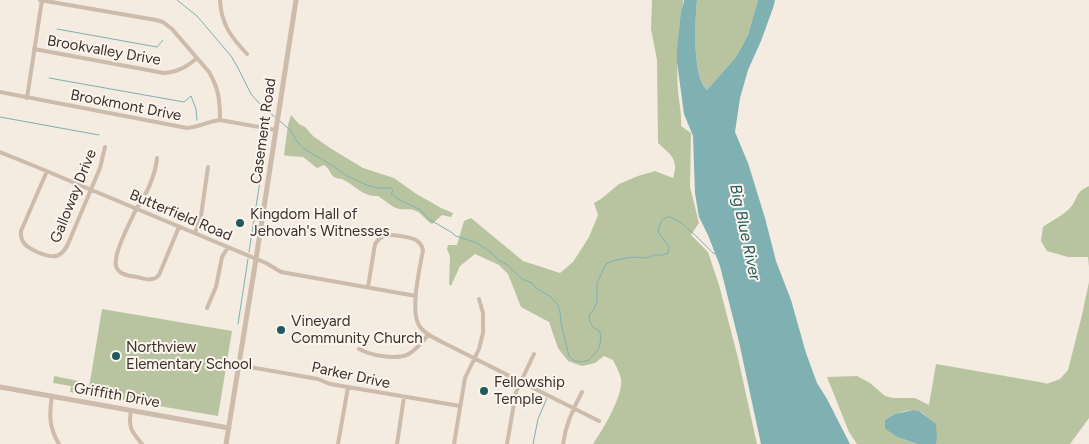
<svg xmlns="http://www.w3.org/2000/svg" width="1089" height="444" font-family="Figtree,sans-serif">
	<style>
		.green { fill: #b8c4a0 }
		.water { fill: #7fb0b2 }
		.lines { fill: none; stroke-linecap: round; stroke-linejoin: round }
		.stream { stroke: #7fb0b2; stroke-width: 1 }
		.minor { stroke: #cdbbac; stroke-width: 4 }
		.tertiary { stroke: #cdbbac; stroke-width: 5 }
		.poi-dot { fill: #1f5a5e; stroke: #fbf5ee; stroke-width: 2 }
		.labels { text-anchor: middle; stroke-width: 4; stroke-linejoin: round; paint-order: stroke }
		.street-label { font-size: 15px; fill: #3b302b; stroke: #fbf5ee }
		.poi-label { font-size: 15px; fill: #3b302b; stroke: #fbf5ee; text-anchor: start }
		.water-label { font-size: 16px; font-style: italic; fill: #1f5a5e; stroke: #fbf5ee }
	</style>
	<rect width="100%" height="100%" fill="#f4ebe1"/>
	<path class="green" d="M 652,0 L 683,0 L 683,6 L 681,10 C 678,37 676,64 678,91 C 679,103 682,114 681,126 L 691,133 L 690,187 L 699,223 L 691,235 L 708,252 L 719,285 L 738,358 L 757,444 L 593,444 C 602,431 624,395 621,379 C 620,373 616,366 613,360 L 604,356 L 595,363 L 582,366 L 568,361 L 558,348 L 549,322 L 521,307 L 508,274 L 499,265 L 475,254 L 460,266 L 451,286 L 449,284 L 450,256 L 447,249 L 448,245 L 457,245 L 464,221 L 471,218 L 523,261 L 560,273 L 573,262 L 589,237 L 598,215 L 594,203 L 601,199 L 619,184 L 638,176 L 655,171 L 673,178 C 679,159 671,155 658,143 L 657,60 L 651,29 Z
		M 697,0 L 758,0 L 748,35 L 736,57 L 707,90 C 692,78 695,19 697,0 Z
		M 291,115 L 299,124 L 305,127 L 313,136 L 330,148 L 363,168 L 394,178 L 415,193 L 441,208 L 453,213 L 451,217 L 442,215 L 432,224 C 427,221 421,213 416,211 C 410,208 405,210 399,209 C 391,207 385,200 378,196 C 363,197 355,185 342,179 C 340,179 336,178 334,177 C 330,174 330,169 324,165 L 317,168 L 303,157 L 288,156 L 284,155 L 288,125 Z
		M 1089,186 L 1089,267 L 1088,257 L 1068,257 L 1047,251 L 1041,241 L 1043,227 C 1051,221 1062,216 1069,209 C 1078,201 1074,192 1089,186 Z
		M 1089,282 L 1089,418 L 1070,444 L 936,444 C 938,438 935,435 933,429 C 931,425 929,419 925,415 C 915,405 896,413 885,420 L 885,429 L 897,437 L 918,444 L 857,444 L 849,432 L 827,377 L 857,376 L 870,383 L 885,396 L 893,398 L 915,398 L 929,405 L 936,364 L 1045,383 L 1046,384 L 1060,379 L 1068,370 L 1082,315 Z
		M 102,309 L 232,331 L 218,416 L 88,394 Z
		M 54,376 L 79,381 L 77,393 L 70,392 L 71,386 L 53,383 Z"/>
	<path class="water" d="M 684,0 L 697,0 C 695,19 692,78 707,90 L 736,57 L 748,35 L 758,0 L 775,0 L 773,8 L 761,41 L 748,70 L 740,98 L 735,132 L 748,163 L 765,218 L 776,261 L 791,300 L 806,353 L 817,383 L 827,399 L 850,444 L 761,444 L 739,342 L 720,266 L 708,235 L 699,217 L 695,193 L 693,136 L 684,114 L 677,62 L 677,49 L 681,10 L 683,6 Z
		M 913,410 L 919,411 L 936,424 L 937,440 L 936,444 L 918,444 L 897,437 L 885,429 L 885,420 L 895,414 Z"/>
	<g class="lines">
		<path class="stream" d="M 177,0 L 197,16 L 231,56 L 238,68 L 251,94 L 260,104 L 275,117
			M 57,29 L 157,47 L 163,40
			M 49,78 L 184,102 L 191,96 L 196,109 L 197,120
			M 0,117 L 99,135
			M 280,121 L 291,131 L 296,140 L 303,148 L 333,166 L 347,176 L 369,186 L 378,188 L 391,188 L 393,191 L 391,194 L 398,199 L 421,210 L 427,218 L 451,232 L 456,236 L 477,243 L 493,254 L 498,260 L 506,264 L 522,279 L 532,283 L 536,288 L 551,297 L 558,305 L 560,312 L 561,323 L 569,356 L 575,361 L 582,362 L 589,360 L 598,350 L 600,344 L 601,335 L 599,331 L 593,327 L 590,322 L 589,316 L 595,307 L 597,301 L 597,283 L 606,264 L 612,261 L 632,257 L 647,258 L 654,255 L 663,255 L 668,253 L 669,247 L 658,232 C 659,227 661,217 669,217 C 680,218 705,245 713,253 L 715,254
			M 249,252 L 262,168
			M 238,324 L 248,259
			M 533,444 L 538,419 L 547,398"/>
		<path class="minor" d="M 40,0 L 156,20 L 163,22 L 172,29 L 209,72 C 219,89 220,101 220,120
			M 220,0 C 221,24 231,37 247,54
			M 34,49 L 164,73 C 178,72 186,67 196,59
			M 0,92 L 187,128 C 199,127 209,121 220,120 L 276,130
			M 27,98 L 42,0
			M 0,152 L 32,165 L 266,263 L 281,272 L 416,296
			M 157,158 C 156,173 146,197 136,209 C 131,221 116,248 116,260 C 115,264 116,268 119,271 C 124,276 131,276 137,277 C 146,279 153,282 159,275 L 179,227
			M 47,171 L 21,231 C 20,243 27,247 37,252 C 52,258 60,260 68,244 L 100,168 L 105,147
			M 195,233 L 201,216 L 208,167
			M 368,287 L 375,244 C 381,234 389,234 400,236 C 411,238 420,238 423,250 C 420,268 409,312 420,327 C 425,334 434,338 442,342 L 599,421
			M 207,308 L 216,287 L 222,257 L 228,247
			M 359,349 C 367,353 373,355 382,356 C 406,360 413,354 428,335
			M 238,365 L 318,379 L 330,384 L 460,406
			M 52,396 C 49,414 49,428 59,444
			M 131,410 C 128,427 131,431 142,444
			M 338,444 L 348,387
			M 397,444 L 404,397
			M 454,444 L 465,378 L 479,349 L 483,333 L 483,313 L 479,299
			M 507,444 L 516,392 L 534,354
			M 563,444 C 566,423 573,410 582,392"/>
		<path class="tertiary" d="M 0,387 L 229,428
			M 226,444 L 256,259 L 296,0"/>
	</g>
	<g class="poi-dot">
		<circle cx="240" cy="223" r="5"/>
		<circle cx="281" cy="330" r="5"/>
		<circle cx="116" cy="356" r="5"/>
		<circle cx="484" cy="391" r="5"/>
	</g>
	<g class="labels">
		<g class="street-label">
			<text transform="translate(104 50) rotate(10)" y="5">Brookvalley Drive</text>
			<text transform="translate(126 105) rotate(11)" y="5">Brookmont Drive</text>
			<text transform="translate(263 131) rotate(-82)" y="5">Casement Road</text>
			<text transform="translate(73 196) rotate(-68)" y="5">Galloway Drive</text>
			<text transform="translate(181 215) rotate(23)" y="5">Butterfield Road</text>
			<text transform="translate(351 375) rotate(12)" y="5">Parker Drive</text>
			<text transform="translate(117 395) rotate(10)" y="5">Griffith Drive</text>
		</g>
		<g class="poi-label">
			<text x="250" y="219">Kingdom Hall of<tspan x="250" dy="17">Jehovah's Witnesses</tspan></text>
			<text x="291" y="326">Vineyard<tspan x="291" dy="17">Community Church</tspan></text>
			<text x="126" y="352">Northview<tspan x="126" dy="17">Elementary School</tspan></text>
			<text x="494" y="387">Fellowship<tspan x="494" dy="17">Temple</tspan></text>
		</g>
		<g class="water-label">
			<text transform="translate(746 232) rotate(78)" y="6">Big Blue River</text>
		</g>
	</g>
</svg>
